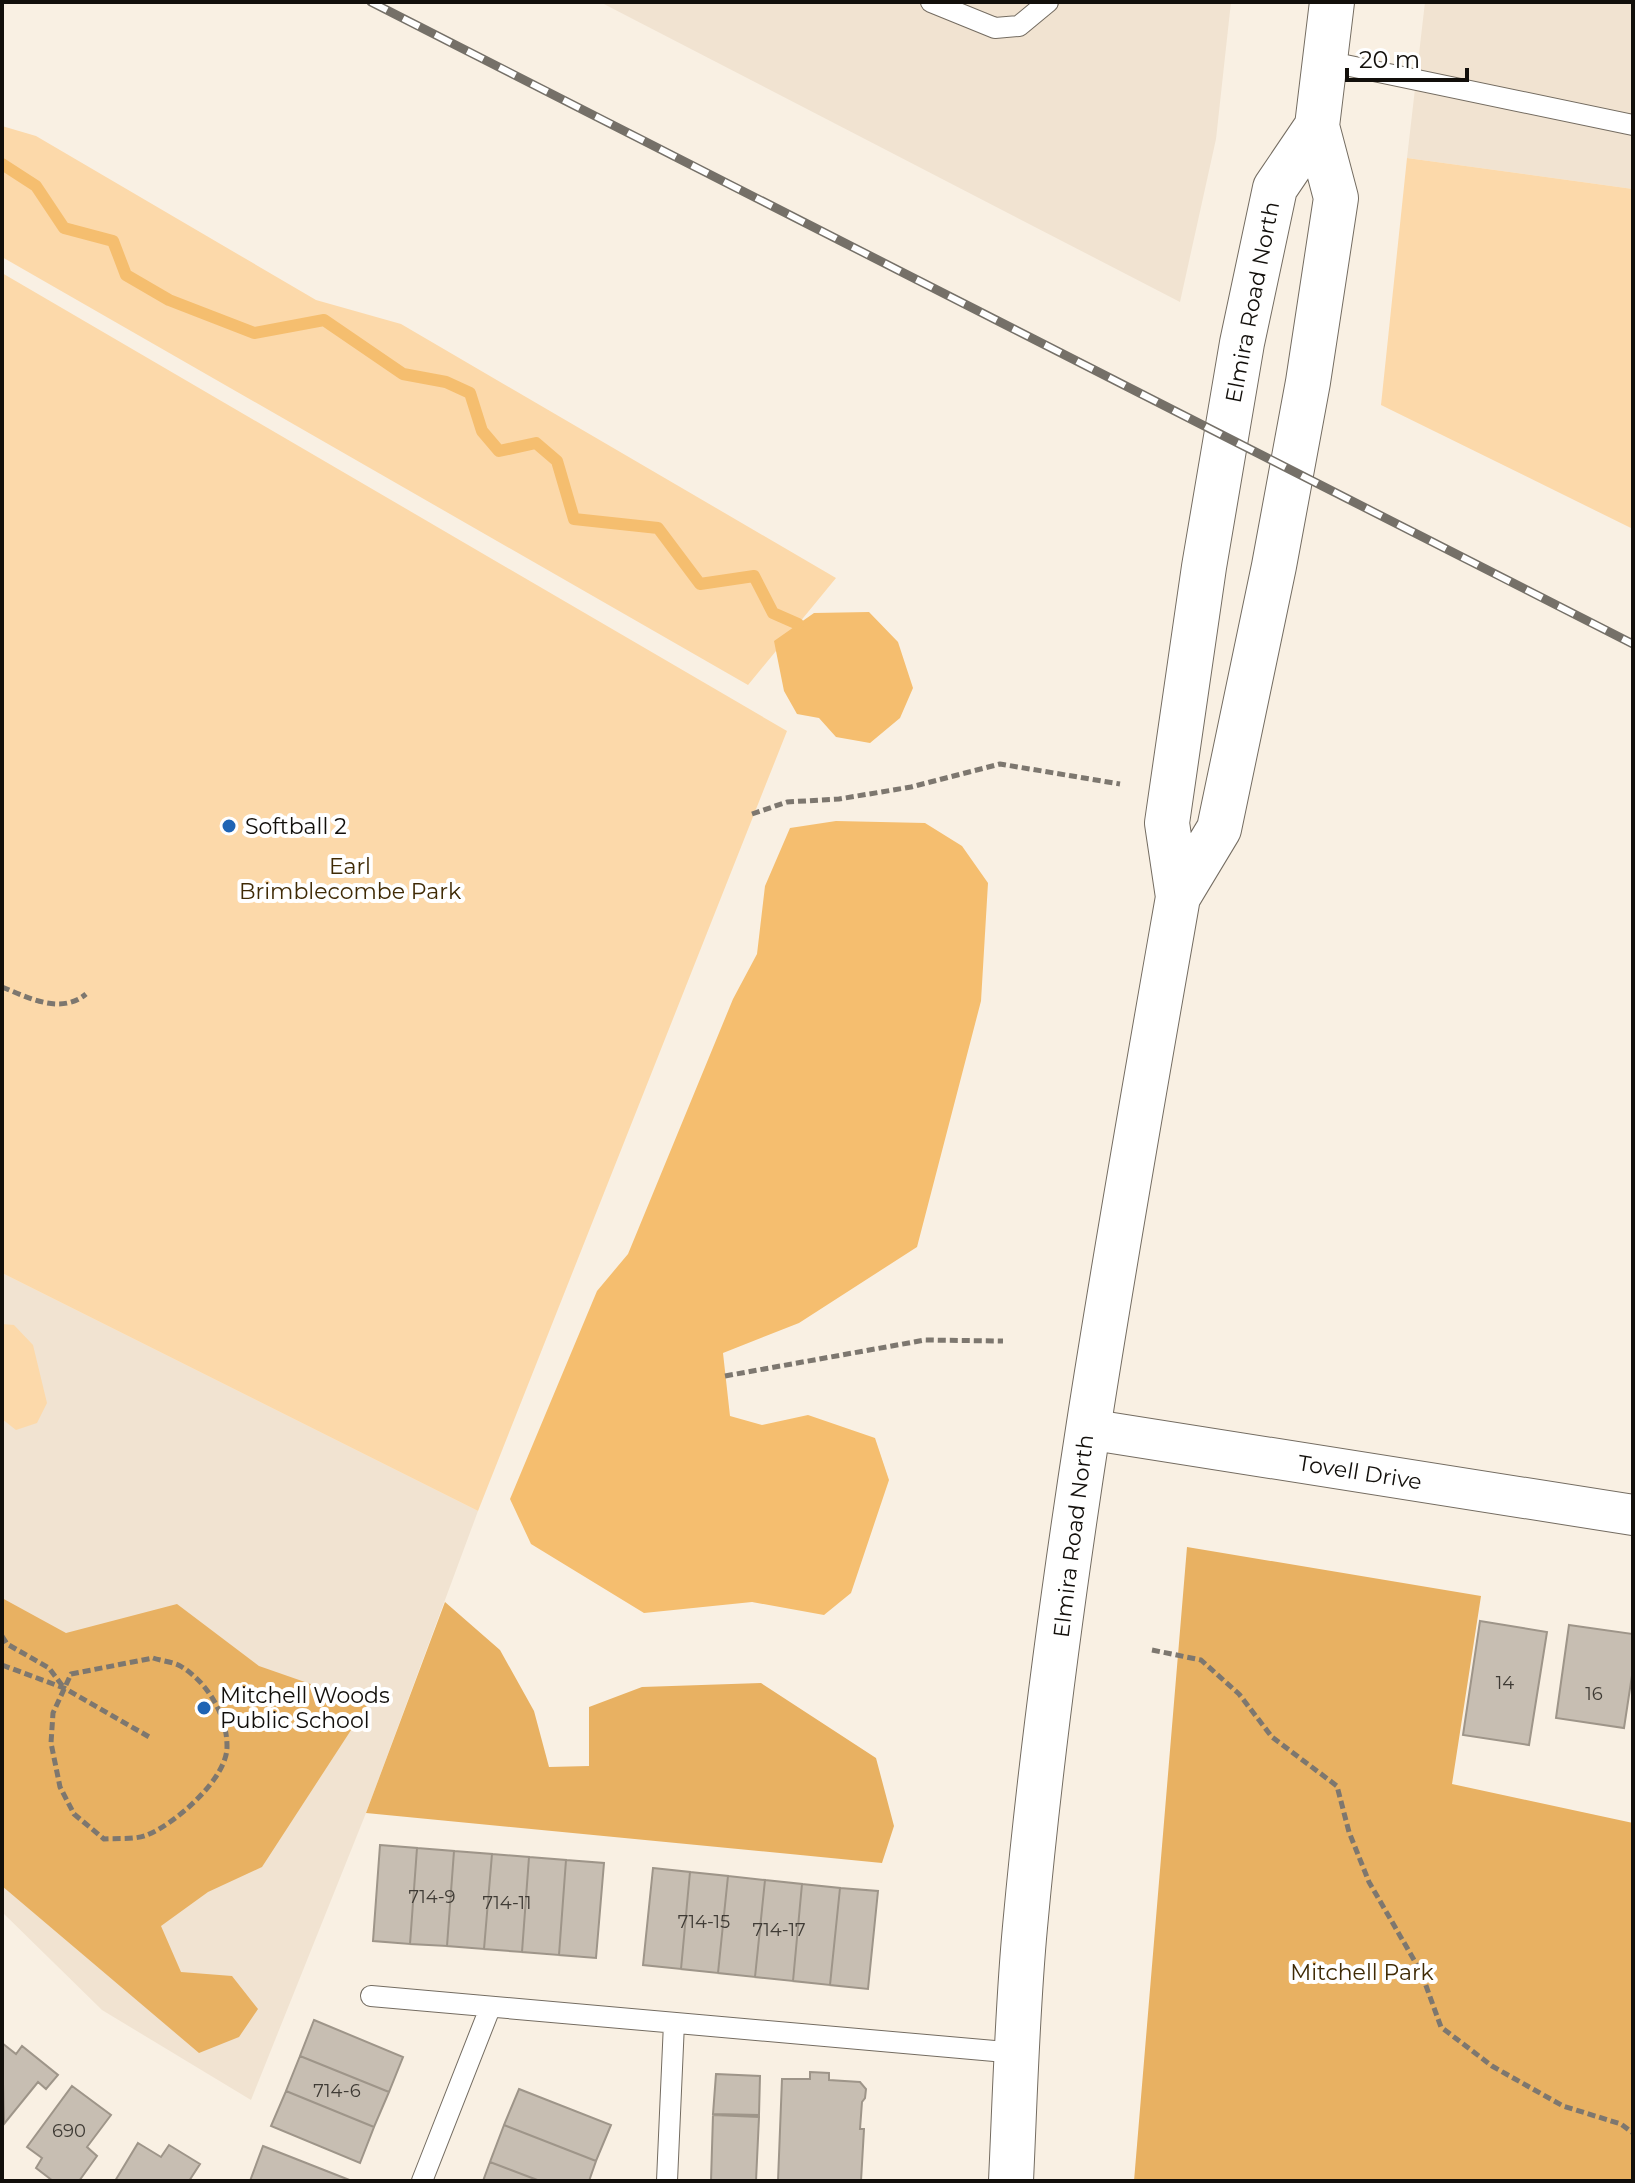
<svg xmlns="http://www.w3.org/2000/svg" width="1635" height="2183" font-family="Montserrat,sans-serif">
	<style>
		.built { fill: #f1e3d1 }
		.green { fill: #fcd9aa }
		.forest { fill: #e8b162 }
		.water { fill: #f5be6f }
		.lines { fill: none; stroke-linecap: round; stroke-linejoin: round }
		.stream { stroke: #f5be6f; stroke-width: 12 }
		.building { fill: #c7beb2; stroke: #9e9589; stroke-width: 2 }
		.lane-casing { stroke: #746c61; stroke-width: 22 }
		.street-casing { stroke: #746c61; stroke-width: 42 }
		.secondary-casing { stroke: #746c61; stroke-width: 46 }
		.path { stroke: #7d776f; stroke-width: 5; stroke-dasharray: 8 4; stroke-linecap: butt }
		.lane { stroke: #fff; stroke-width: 20 }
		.street { stroke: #fff; stroke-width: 40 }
		.secondary { stroke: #fff; stroke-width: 44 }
		.rail-casing { stroke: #757068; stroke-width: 9 }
		.rail { stroke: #fff; stroke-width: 6; stroke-dasharray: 18; stroke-linecap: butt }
		.poi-dot { fill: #1f64b4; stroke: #fff; stroke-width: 3 }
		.labels { text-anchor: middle; stroke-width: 8; stroke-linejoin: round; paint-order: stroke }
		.number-label { font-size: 18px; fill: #3f3b35 }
		.street-label { font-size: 22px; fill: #120f0b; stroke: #fff }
		.poi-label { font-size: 22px; fill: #120f0b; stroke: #fff; text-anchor: start }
		.park-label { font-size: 22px; fill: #3f2a05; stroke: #fff }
	</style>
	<rect width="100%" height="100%" fill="#f9f0e3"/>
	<path class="built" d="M 600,2 L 1231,2 L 1216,139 L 1180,302 Z
		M 1425,2 L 1633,2 L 1633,189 L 1407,158 Z
		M 2,1273 L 478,1511 L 366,1813 L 251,2100 L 102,2010 L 2,1912 Z"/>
	<path class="green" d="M 2,126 L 36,136 L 316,300 L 401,324 L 836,578 L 748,685 L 2,257 Z
		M 1407,158 L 1633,189 L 1633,529 L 1381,405 Z
		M 2,273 L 787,731 L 478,1511 L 2,1273 Z
		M 2,1324 L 14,1325 L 33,1345 L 47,1403 L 37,1423 L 16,1430 L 2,1419 Z"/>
	<path class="forest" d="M 1187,1547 L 1481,1596 L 1452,1784 L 1633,1823 L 1633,2181 L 1134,2181 Z
		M 2,1598 L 66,1633 L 177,1604 L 259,1666 L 368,1704 L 262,1867 L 208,1892 L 161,1926 L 181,1972 L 232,1976 L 258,2009 L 239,2037 L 199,2053 L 2,1886 Z
		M 445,1602 L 500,1650 L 534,1711 L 549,1767 L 589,1766 L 589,1707 L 642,1687 L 761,1683 L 876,1758 L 894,1826 L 882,1863 L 366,1813 Z"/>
	<path class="water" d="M 869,612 L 898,642 L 913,688 L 900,718 L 870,743 L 836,737 L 819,718 L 797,714 L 784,691 L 774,641 L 814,613 Z
		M 836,821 L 925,823 L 962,846 L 988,883 L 981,1001 L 917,1247 L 799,1323 L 723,1353 L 730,1416 L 762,1425 L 808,1415 L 875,1438 L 889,1480 L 851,1593 L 824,1615 L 752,1602 L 644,1613 L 531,1544 L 510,1499 L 597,1291 L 628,1254 L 733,999 L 757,954 L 765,886 L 790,828 Z"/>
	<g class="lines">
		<path class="stream" d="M 2,164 L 36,186 L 64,228 L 113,241 L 126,275 L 169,300 L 254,333 L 324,320 L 403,374 L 446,382 L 470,393 L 482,431 L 499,451 L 536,443 L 557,461 L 574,519 L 658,528 L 700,584 L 754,576 L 773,613 L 798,624"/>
	</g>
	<path class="building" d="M 1480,1621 L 1547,1632 L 1529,1745 L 1463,1735 Z
		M 1569,1625 L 1633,1634 L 1633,1669 L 1624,1728 L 1556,1718 Z
		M 380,1845 L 417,1848 L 410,1944 L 373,1941 Z
		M 417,1848 L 454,1851 L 447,1946 L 410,1944 Z
		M 454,1851 L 492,1854 L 484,1949 L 447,1946 Z
		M 492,1854 L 529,1857 L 522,1952 L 484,1949 Z
		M 529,1857 L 566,1860 L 559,1955 L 522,1952 Z
		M 566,1860 L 604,1863 L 596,1958 L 559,1955 Z
		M 653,1868 L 690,1872 L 681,1969 L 643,1965 Z
		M 690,1872 L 728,1876 L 718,1973 L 681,1969 Z
		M 728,1876 L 765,1880 L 755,1977 L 718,1973 Z
		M 765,1880 L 802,1884 L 793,1981 L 755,1977 Z
		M 802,1884 L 840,1888 L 830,1985 L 793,1981 Z
		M 840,1888 L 878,1891 L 868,1989 L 830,1985 Z
		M 314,2020 L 403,2057 L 389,2092 L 300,2056 Z
		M 2,2043 L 16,2054 L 22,2046 L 58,2075 L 46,2089 L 38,2082 L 4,2124 Z
		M 300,2056 L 389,2092 L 374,2127 L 286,2091 Z
		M 810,2072 L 829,2073 L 829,2080 L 860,2082 L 866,2089 L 865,2098 L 862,2102 L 860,2129 L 864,2129 L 861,2181 L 778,2181 L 782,2079 L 810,2079 Z
		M 716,2074 L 760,2076 L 759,2115 L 713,2114 Z
		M 72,2086 L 111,2115 L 87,2147 L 97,2156 L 79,2181 L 53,2181 L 36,2168 L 42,2158 L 27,2147 Z
		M 519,2089 L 611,2125 L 596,2161 L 504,2125 Z
		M 286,2091 L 374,2127 L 360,2163 L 271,2126 Z
		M 713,2115 L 759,2117 L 756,2181 L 711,2181 Z
		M 504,2125 L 596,2161 L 589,2181 L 540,2181 L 490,2162 Z
		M 138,2143 L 161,2157 L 169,2145 L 200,2164 L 189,2181 L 115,2181 Z
		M 263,2146 L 352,2181 L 250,2181 Z
		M 490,2162 L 540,2181 L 483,2181 Z"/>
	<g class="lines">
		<g class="lane-casing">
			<path id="lane" d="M 931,2 L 995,28 L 1019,26 L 1048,2
				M 1326,61 L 1633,125
				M 371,1996 L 1017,2053
				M 422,2181 L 490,2008
				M 667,2181 L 674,2023"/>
		</g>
		<g class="street-casing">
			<path id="street" d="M 1087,1429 L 1633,1515"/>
		</g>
		<g class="secondary-casing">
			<path id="secondary" d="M 1178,897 L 1219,829 L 1274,566 L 1308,382 L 1336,198 L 1317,126 L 1332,2
				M 1011,2181 C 1015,2097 1017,2012 1025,1927 C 1057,1581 1118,1239 1178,897 L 1167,823 L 1204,567 L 1242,343 L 1275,188 L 1317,126"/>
		</g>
		<path class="path" d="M 752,814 L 787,802 L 839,799 L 911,787 L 1000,764 L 1120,784
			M 2,987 C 29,998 61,1015 86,994
			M 725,1376 L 925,1340 L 1003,1341
			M 2,1636 L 7,1644 L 49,1668 L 64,1688
			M 1152,1650 L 1201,1660 L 1239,1694 L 1272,1737 L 1337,1786 L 1349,1832 L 1369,1882 L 1421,1972 L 1441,2027 L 1492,2066 L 1563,2106 L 1621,2124 L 1633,2133
			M 153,1658 C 162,1661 174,1662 182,1667 C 208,1683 227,1716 227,1746 C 228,1778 175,1824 147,1835 C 135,1840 117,1838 104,1839 L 74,1814 L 60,1787 L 51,1743 L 53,1713 L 71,1674 Z
			M 2,1665 L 64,1688 L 151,1738"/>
		<use href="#lane" class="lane"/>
		<use href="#street" class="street"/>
		<use href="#secondary" class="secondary"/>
		<g class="rail-casing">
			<path id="rail" d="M 371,2 L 1633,644"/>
		</g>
		<use href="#rail" class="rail"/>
	</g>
	<g class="poi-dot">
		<circle cx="229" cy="826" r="8"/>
		<circle cx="204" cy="1708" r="8"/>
	</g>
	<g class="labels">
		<g class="number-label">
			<text x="1505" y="1689">14</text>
			<text x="1594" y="1700">16</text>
			<text x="432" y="1903">714-9</text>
			<text x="507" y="1909">714-11</text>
			<text x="704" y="1928">714-15</text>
			<text x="779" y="1936">714-17</text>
			<text x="337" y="2097">714-6</text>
			<text x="69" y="2137">690</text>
		</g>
		<g class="street-label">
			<text transform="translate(1252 302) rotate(-79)" y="8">Elmira Road North</text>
			<text transform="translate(1360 1472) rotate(9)" y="8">Tovell Drive</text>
			<text transform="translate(1073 1536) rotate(-83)" y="8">Elmira Road North</text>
		</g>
		<g class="poi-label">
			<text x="245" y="834">Softball 2</text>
			<text x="220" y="1703">Mitchell Woods<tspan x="220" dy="25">Public School</tspan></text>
		</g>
		<g class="park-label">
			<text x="350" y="874">Earl<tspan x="350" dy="25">Brimblecombe Park</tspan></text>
			<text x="1362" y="1980">Mitchell Park</text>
		</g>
	</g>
	<rect width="1635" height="2183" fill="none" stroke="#120f0b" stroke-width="8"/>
	<path d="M1347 68v12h120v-12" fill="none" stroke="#120f0b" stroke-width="4"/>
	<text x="1359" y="68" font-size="24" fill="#120f0b" stroke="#ffffff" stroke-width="6" paint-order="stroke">20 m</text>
</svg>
